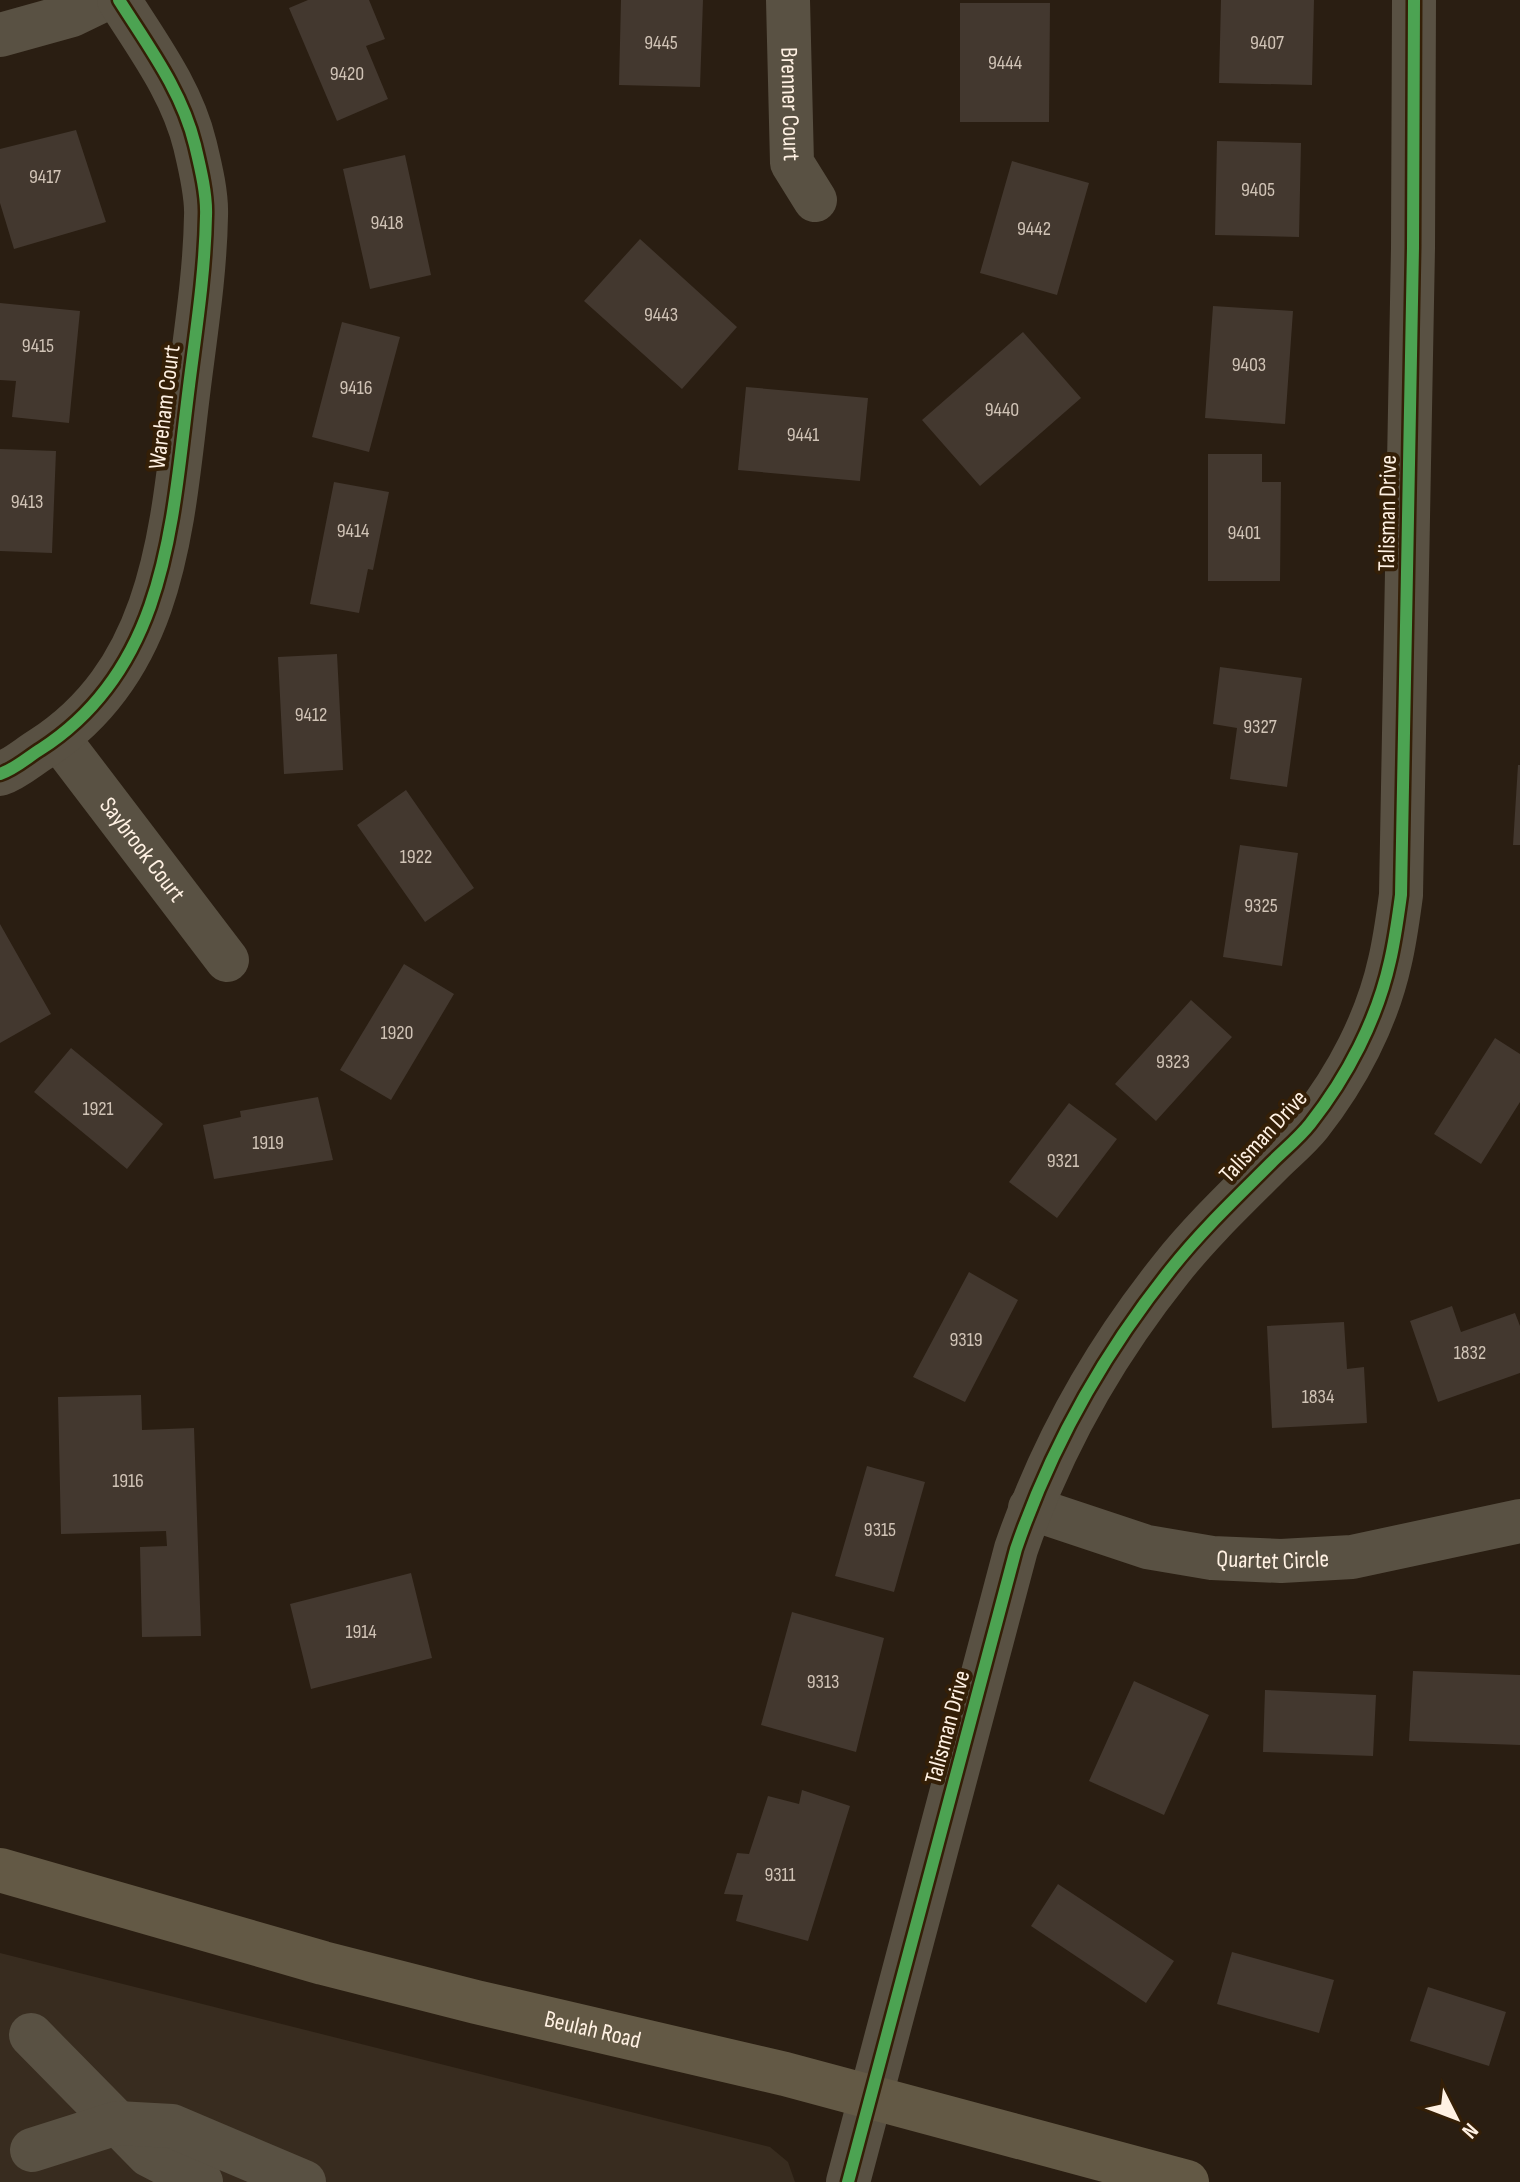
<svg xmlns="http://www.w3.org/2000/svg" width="1520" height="2182" font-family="'Sofia Sans Condensed',sans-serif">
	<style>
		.education { fill: #382c1f }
		.building { fill: #43382f }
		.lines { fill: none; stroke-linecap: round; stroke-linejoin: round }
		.minor { stroke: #595143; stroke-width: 44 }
		.major { stroke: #635945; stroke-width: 44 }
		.cycleway-casing { stroke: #341f07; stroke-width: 17 }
		.cycleway { stroke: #4ca352; stroke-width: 12 }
		.labels { text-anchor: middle; stroke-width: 8; stroke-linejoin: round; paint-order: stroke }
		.number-label { font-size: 20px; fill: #d0c3b6 }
		.street-label { font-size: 24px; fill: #fff1e3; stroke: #341f07 }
	</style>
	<rect width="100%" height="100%" fill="#2a1e12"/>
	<path class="education" d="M 0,1953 L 770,2147 L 788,2162 L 795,2182 L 0,2182 Z"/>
	<path class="building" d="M 308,0 L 369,0 L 385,39 L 366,46 L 388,99 L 337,121 L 289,8 Z
		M 621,0 L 703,0 L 700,87 L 619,85 Z
		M 1221,0 L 1314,0 L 1312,85 L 1219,83 Z
		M 960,3 L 1050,3 L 1049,122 L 960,122 Z
		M 76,130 L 106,222 L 14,249 L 0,203 L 0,149 Z
		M 1217,141 L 1301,143 L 1299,237 L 1215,235 Z
		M 405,155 L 431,275 L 370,289 L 343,169 Z
		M 1012,161 L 1089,183 L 1057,295 L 980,273 Z
		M 640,239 L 737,327 L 682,389 L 584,301 Z
		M 0,303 L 80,311 L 69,423 L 12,417 L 16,381 L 0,380 Z
		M 1213,306 L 1293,311 L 1285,424 L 1205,418 Z
		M 342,322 L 400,337 L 369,452 L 312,437 Z
		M 1023,332 L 1081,398 L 980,486 L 922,420 Z
		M 746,387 L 868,398 L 860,481 L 738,470 Z
		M 0,449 L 56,451 L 52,553 L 0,551 Z
		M 1208,454 L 1262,454 L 1262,482 L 1281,482 L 1280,581 L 1208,581 Z
		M 334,482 L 389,492 L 373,570 L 368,569 L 359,613 L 310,604 Z
		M 337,654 L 343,770 L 284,774 L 278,657 Z
		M 1220,667 L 1302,678 L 1287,787 L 1230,779 L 1237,728 L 1213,724 Z
		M 1518,765 L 1520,765 L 1520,845 L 1513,845 Z
		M 406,790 L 474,888 L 425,922 L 357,825 Z
		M 1240,845 L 1298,853 L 1282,966 L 1223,957 Z
		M 0,924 L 51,1014 L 0,1043 Z
		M 404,964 L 454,994 L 391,1100 L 340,1070 Z
		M 1191,1000 L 1232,1037 L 1156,1121 L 1115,1084 Z
		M 1495,1038 L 1520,1054 L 1520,1102 L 1481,1164 L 1434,1134 Z
		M 71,1048 L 163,1124 L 127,1169 L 34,1092 Z
		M 318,1097 L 333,1160 L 214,1179 L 203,1125 L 241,1117 L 240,1111 Z
		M 1069,1103 L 1117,1139 L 1057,1218 L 1009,1182 Z
		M 969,1272 L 1018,1300 L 965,1402 L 913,1377 Z
		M 1452,1306 L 1461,1332 L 1515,1313 L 1520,1326 L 1520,1373 L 1438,1402 L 1410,1321 Z
		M 1344,1322 L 1347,1369 L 1364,1367 L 1367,1423 L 1272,1428 L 1267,1326 Z
		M 141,1395 L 142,1430 L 194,1428 L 201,1636 L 142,1637 L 140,1547 L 167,1546 L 166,1531 L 61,1534 L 58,1397 Z
		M 867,1466 L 925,1482 L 894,1592 L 835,1576 Z
		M 411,1573 L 432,1658 L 311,1689 L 290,1604 Z
		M 792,1612 L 884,1638 L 856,1752 L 761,1725 Z
		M 1413,1671 L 1520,1675 L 1520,1745 L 1409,1741 Z
		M 1134,1681 L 1209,1715 L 1164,1815 L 1089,1781 Z
		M 1265,1690 L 1376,1695 L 1373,1756 L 1263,1752 Z
		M 802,1790 L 850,1806 L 808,1941 L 736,1921 L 743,1895 L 724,1894 L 737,1853 L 749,1854 L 768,1796 L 799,1804 Z
		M 1058,1884 L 1174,1961 L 1146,2003 L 1031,1926 Z
		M 1232,1952 L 1334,1980 L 1319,2033 L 1217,2004 Z
		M 1428,1987 L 1506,2012 L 1489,2066 L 1410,2041 Z"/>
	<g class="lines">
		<g class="minor">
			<path id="s1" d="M 788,0 L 792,163 L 815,200"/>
			<path d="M 0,35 L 72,15 L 103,0"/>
			<path id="s2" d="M 58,738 L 227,960"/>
			<path d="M 0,774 C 15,769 28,757 41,749 C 168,667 172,520 189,386 C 196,330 205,273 206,216 C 207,194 200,166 195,145 C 182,91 148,46 119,0"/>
			<path id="s3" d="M 1030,1508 L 1147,1547 L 1212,1558 L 1281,1561 L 1352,1557 L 1520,1521"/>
			<path d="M 31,2035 L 149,2155 L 201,2182"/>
			<path d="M 32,2150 L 117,2123 L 172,2126 L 304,2182"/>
			<path d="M 848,2182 L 1016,1549 C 1051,1447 1103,1354 1171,1269 C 1201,1231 1237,1197 1271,1163 C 1284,1150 1299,1138 1310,1124 C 1347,1077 1377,1020 1390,961 C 1395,940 1398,917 1401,895 L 1413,248 L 1414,0"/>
		</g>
		<path class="major" id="s4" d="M 0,1870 L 323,1963 L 476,2002 L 785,2074 L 1187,2182"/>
		<g class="cycleway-casing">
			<path id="cycleway" d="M 0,774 C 15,769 28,757 41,749 C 168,667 172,520 189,386 C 196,330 205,273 206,216 C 207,194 200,166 195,145 C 182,91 148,46 119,0
				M 848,2182 L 1016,1549 C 1051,1447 1103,1354 1171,1269 C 1201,1231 1237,1197 1271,1163 C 1284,1150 1299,1138 1310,1124 C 1347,1077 1377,1020 1390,961 C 1395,940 1398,917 1401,895 L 1413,248 L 1414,0"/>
		</g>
		<use href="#cycleway" class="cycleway"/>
	</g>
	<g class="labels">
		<g class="number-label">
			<text x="661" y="49">9445</text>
			<text x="1267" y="49">9407</text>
			<text x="1005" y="69">9444</text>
			<text x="347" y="80">9420</text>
			<text x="45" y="183">9417</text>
			<text x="1258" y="196">9405</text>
			<text x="387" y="229">9418</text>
			<text x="1034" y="235">9442</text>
			<text x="661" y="321">9443</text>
			<text x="38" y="352">9415</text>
			<text x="1249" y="371">9403</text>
			<text x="356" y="394">9416</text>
			<text x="1002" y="416">9440</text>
			<text x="803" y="441">9441</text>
			<text x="27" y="508">9413</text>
			<text x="353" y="537">9414</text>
			<text x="1244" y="539">9401</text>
			<text x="311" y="721">9412</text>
			<text x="1260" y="733">9327</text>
			<text x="416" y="863">1922</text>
			<text x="1261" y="912">9325</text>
			<text x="397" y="1039">1920</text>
			<text x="1173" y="1068">9323</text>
			<text x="98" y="1115">1921</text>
			<text x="268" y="1149">1919</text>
			<text x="1063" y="1167">9321</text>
			<text x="966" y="1346">9319</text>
			<text x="1470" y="1359">1832</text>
			<text x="1318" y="1403">1834</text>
			<text x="128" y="1487">1916</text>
			<text x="880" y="1536">9315</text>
			<text x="361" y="1638">1914</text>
			<text x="823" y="1688">9313</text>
			<text x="780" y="1881">9311</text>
		</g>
		<g class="street-label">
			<text dy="8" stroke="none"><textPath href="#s1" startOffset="104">Brenner Court</textPath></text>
			<text transform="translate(164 407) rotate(-83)" y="8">Wareham Court</text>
			<text transform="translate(1387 513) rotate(-89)" y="8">Talisman Drive</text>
			<text dy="8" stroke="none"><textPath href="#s2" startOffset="140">Saybrook Court</textPath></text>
			<text transform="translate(1263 1136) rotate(-47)" y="8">Talisman Drive</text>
			<text dy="8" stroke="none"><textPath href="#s3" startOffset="250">Quartet Circle</textPath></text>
			<text transform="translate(947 1727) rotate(-75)" y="8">Talisman Drive</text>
			<text dy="8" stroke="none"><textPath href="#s4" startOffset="614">Beulah Road</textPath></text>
		</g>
	</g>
	<g transform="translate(1456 2118) rotate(132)" stroke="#341f07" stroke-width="6" paint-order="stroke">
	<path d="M0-6L14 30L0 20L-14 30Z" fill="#fff1e3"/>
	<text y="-12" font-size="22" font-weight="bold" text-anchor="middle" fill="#fff1e3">N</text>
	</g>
</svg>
